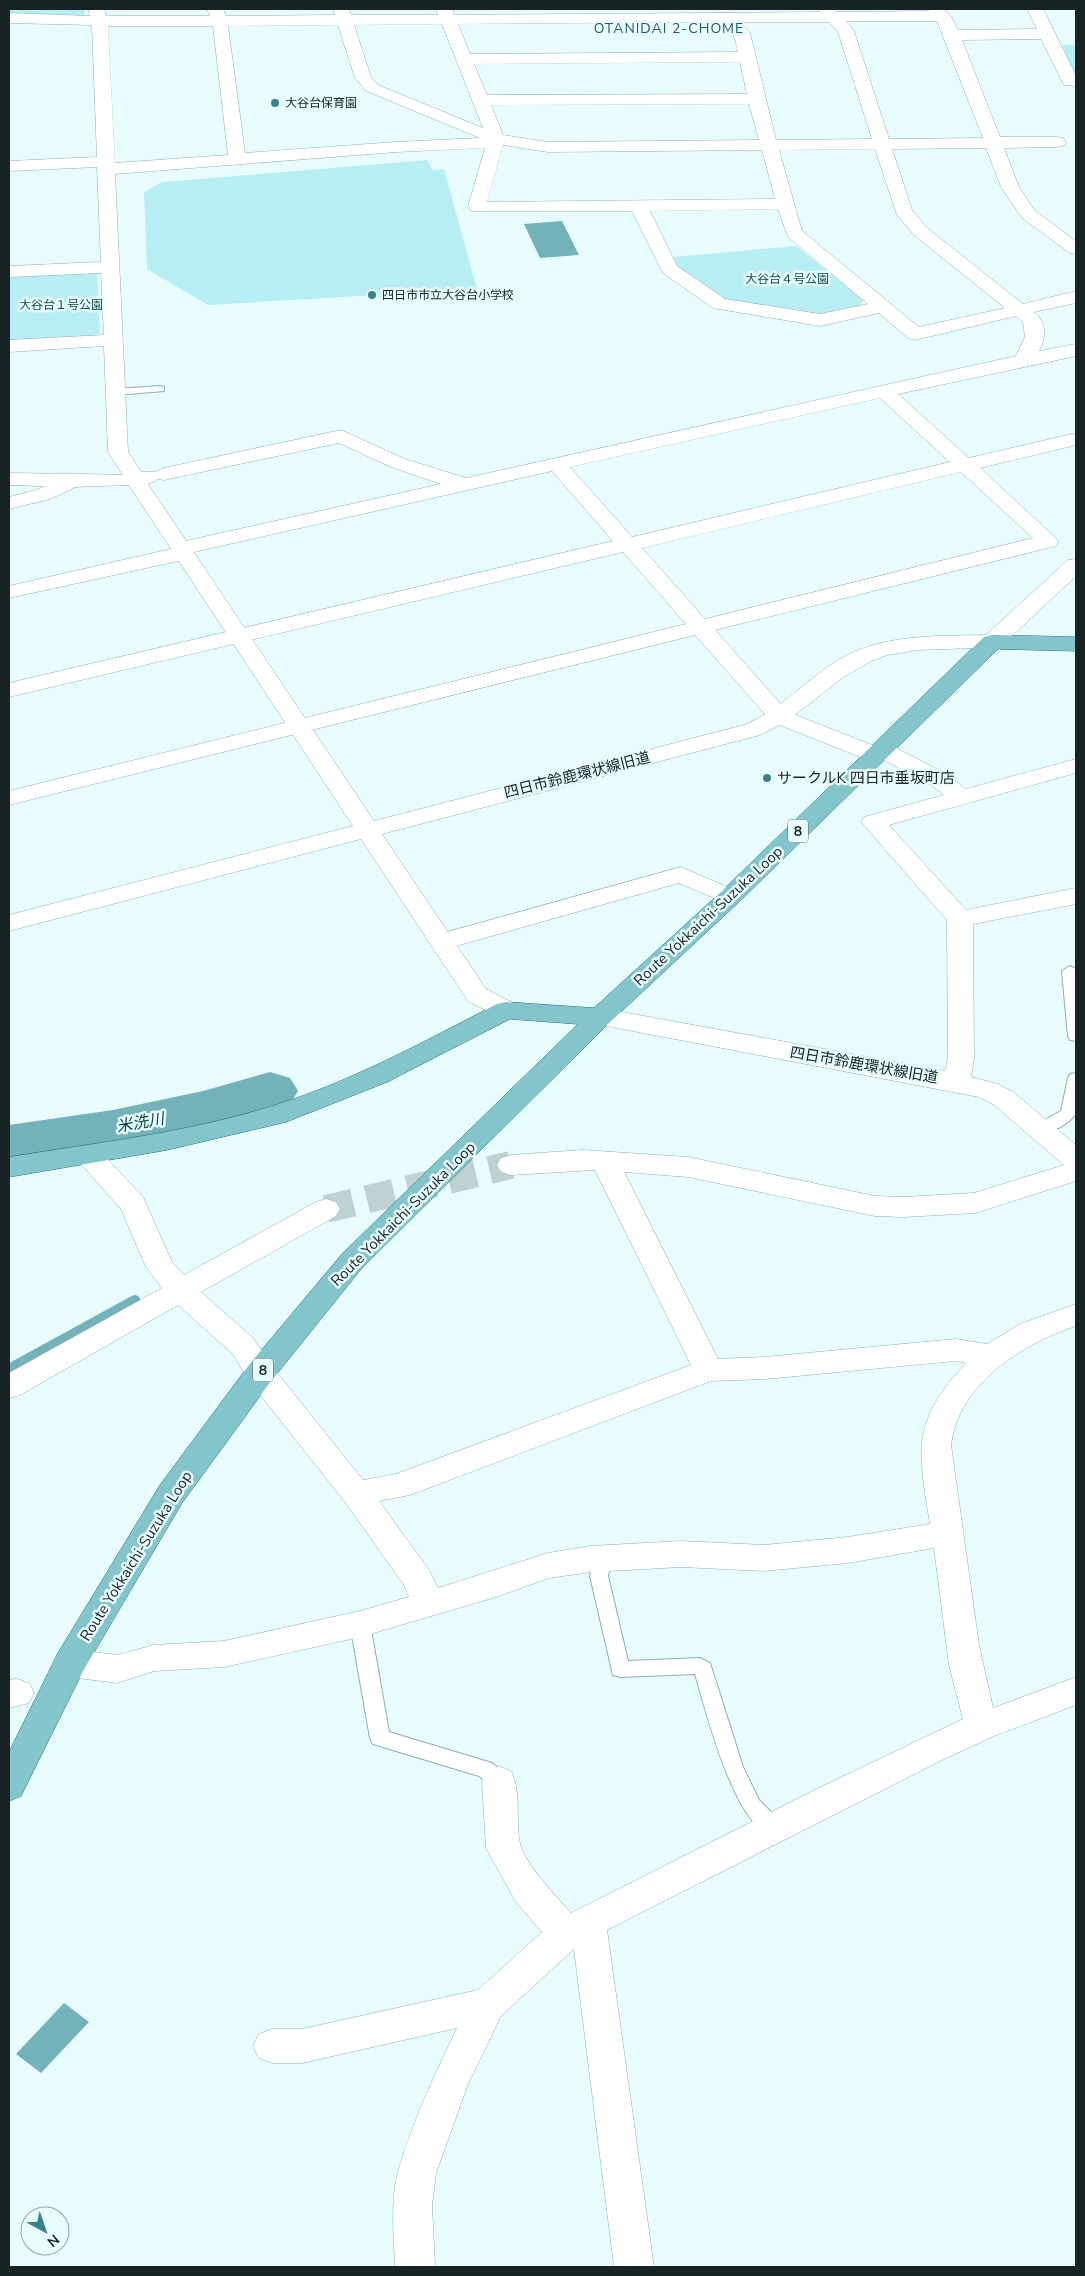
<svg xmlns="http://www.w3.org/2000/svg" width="1085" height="2276" font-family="'Nunito Sans','Noto Sans JP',sans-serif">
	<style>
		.green { fill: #b7eef3 }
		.water { fill: #72b2b8 }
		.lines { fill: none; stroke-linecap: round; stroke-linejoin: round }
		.stream { stroke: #72b2b8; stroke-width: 10 }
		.river { fill: #72b2b8; fill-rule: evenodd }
		.minor-tunnel { stroke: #bed1d3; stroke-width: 28; stroke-dasharray: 28 14; stroke-linecap: butt }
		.service-casing { stroke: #8eaeb0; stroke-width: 2 }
		.minor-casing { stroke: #8eaeb0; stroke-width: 1 }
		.tertiary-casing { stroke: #8eaeb0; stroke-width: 1 }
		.primary-casing { stroke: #27747a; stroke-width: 1 }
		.service { fill: #fff; fill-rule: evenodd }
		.minor { fill: #fff; fill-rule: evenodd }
		.tertiary { fill: #fff; fill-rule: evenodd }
		.primary { fill: #83c5cb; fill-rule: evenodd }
		.poi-dot { fill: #3a8288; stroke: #e8fcfe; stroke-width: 2 }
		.labels { text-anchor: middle; stroke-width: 5; stroke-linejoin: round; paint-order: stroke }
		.far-poi-label { font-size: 12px; fill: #172325; stroke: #e8fcfe; text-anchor: start }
		.far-park-label { font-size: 12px; fill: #104b50; stroke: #e8fcfe }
		.far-neighbourhood-label { font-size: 14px; letter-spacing: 1px; fill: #225c61; stroke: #e8fcfe }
		.shield { fill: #e8fcfe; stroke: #566466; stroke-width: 1 }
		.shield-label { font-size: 14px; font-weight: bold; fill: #172325 }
		.street-label { font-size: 15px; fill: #172325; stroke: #e8fcfe }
		.poi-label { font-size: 15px; fill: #172325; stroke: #e8fcfe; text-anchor: start }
		.water-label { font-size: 16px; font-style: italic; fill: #09464b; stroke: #e8fcfe }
	</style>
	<rect width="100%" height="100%" fill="#e8fcfe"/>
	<path class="green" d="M 9,9 L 84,9 L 85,14 L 79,17 L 9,15 Z
		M 1062,45 L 1076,45 L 1076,73 L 1074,73 Z
		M 427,160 L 433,170 L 444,169 L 477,289 L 208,305 L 147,269 L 144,192 L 162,182 Z
		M 796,246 L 864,300 L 858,307 L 819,316 L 724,300 L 678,267 L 673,257 Z
		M 92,270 L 97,273 L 100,333 L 92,337 L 9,342 L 9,275 Z"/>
	<path class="water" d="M 562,221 L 579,255 L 540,258 L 524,224 Z
		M 64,2003 L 89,2022 L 41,2073 L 16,2054 Z"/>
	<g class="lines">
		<path class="stream" d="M 9,1369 L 135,1300"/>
		<path class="river" d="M 270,1072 L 290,1078 L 298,1091 L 290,1104 C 198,1132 104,1152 9,1165 L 9,1125 L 113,1110 L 203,1091 Z"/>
		<path class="minor-tunnel" d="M 326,1209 L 511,1165"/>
		<g class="service-casing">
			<path id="service" d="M 160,386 L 164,387 L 164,391 L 116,395 L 110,392 L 116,389 Z
				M 1070,966 L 1076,969 L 1076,1041 L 1070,1040 L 1068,1036 L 1062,971 Z
				M 1076,1073 L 1076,1113 C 1071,1123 1048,1136 1036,1133 L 1034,1129 L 1036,1125 L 1061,1111 L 1068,1078 L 1070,1074 Z
				M 602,1551 L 609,1553 L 611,1558 L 608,1576 L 628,1661 L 700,1658 L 710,1663 L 743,1767 L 759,1800 L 780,1821 L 783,1827 L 780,1833 C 739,1848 704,1703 695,1674 L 620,1677 L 613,1675 L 590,1576 L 595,1553 Z
				M 360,1616 L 367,1618 L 370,1624 L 389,1732 L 492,1763 L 506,1775 L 509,1781 L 506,1787 C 494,1791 488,1783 479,1776 L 373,1744 L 370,1738 L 350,1624 L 353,1618 Z"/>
		</g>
		<g class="minor-casing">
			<path id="minor" d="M 88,9 L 104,9 L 106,16 L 210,16 L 207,9 L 223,9 L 226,16 L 335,15 L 333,9 L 349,9 L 351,15 L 438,15 L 436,9 L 452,9 L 454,15 L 820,12 L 818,9 L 834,9 L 837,12 L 929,11 L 927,9 L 943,9 L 951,16 L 958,30 L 1037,29 L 1027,9 L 1043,9 L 1076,76 L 1076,86 L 1064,85 L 1041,39 L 962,40 L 1000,137 L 1057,137 L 1063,138 L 1066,142 L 1063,146 L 1057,147 L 1004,148 L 1019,187 L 1034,210 L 1076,241 L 1076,254 L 1070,253 L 1022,218 L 1001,187 L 986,148 L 892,149 L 912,210 L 926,227 L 1023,304 L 1076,291 L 1076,303 L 1034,312 C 1047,322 1046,338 1039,351 L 1076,344 L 1076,356 L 898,394 L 969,458 L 1076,433 L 1076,445 L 980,468 L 1059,541 L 1056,546 L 715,630 L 788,712 L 872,745 L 881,742 L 889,744 L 946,774 L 966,789 L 1076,759 L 1076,773 L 889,825 L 966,910 L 1076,888 L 1076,904 L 973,924 L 974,1058 L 971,1077 L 998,1084 L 1013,1092 L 1076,1145 L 1076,1181 L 975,1213 L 904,1217 L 875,1216 L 688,1177 L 624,1172 L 718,1359 L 765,1357 L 956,1339 L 987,1344 L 1020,1324 L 1076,1304 L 1076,1326 C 1022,1344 959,1383 951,1445 L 979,1645 L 993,1708 L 1076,1677 L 1076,1705 L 994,1736 L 944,1759 L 607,1930 L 654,2267 L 614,2267 L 574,1949 L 501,2016 L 468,2084 L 436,2173 L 432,2205 L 435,2267 L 395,2267 C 394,2237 390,2202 398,2172 C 411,2125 436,2072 457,2028 L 302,2063 L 272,2063 L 259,2058 L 253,2046 L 259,2034 L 272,2029 L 302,2029 L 478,1990 L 542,1932 L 516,1902 L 486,1848 L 482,1781 L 487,1771 L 499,1766 L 511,1771 C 522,1793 515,1820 520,1844 C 525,1864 557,1897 571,1913 L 821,1787 L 963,1719 L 949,1665 L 934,1548 L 848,1563 L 764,1571 L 681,1567 L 591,1572 L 549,1578 L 496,1597 L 360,1637 L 224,1667 L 154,1671 L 117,1683 L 70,1677 L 58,1673 L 53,1663 L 58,1653 L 70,1649 L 117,1655 L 154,1645 L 224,1641 L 360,1611 L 409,1597 L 404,1585 L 345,1502 L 249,1381 L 233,1354 L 178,1305 L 20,1395 L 9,1398 L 9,1373 L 162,1288 L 146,1267 L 121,1209 L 73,1155 L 77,1148 L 87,1146 L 97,1148 L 143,1197 L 172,1262 L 184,1275 L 316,1202 L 326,1199 L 336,1202 L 340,1209 L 336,1216 L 201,1292 L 253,1338 L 271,1365 L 363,1480 L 396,1474 L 691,1365 L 595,1170 L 511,1175 L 501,1172 L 497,1165 L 501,1158 L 511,1155 L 582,1150 L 688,1157 L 875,1196 L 904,1197 L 974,1193 L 1064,1165 L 993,1104 L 979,1097 L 591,1023 L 587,1017 L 591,1011 L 600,1008 L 945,1071 L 948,1058 L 947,920 L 861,822 L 864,817 L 944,795 L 930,784 L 884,760 L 876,762 L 868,760 L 772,722 L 695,635 L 9,805 L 9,791 L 686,624 L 623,552 L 9,697 L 9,683 L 613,541 L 552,471 L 194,552 L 192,558 L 9,598 L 9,586 L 171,549 L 173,543 L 181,542 L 441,484 L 391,467 L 339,443 L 164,480 L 158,479 C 151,485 137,486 128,483 L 108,452 L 104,346 L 9,352 L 9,340 L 104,335 L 101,273 L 9,277 L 9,266 L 101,262 L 97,167 L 9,171 L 9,161 L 97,157 L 92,25 L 9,23 L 9,13 L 90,16 ZM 846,21 L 937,21 L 983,138 L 889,139 L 854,31 ZM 716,22 C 734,31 734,33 738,52 L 470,54 L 458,24 ZM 740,22 L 829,22 L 838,32 L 872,139 L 776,140 L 750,33 ZM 442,24 L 483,128 L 378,85 L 371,77 L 354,25 ZM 338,25 L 355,78 L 366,91 L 480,138 L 396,142 L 245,153 L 228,26 ZM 108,26 L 213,26 L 228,155 L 115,163 ZM 740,62 L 747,94 L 487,95 L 474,64 ZM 749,104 L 759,140 L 548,142 L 503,135 L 491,105 ZM 503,145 L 548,152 L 762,150 L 775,199 L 487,202 ZM 485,148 L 468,207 L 471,211 L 632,211 L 663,273 L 713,308 L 820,326 L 879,313 L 908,338 L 915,340 L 1016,316 L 1023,322 L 1025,337 L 1016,356 L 466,478 L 405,459 L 341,430 L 164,468 L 155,472 L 141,472 L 128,452 L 115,174 L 396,152 ZM 875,149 L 897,215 L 914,235 L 1005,308 L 919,327 L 802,231 L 779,150 ZM 778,209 L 788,237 L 868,304 L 820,314 L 725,299 L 677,266 L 650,211 ZM 880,398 L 950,462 L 632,537 L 570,467 ZM 961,472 L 1033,538 L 705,619 L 642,548 ZM 956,1361 L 966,1363 C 911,1422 918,1449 930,1524 L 848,1537 L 764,1545 L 681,1541 L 591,1546 L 548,1553 L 438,1588 L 429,1570 L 379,1501 L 410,1495 L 711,1381 L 765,1379 Z
				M 73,475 L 80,477 L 83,481 L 80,485 L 50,499 L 9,509 L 9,497 L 36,490 Z
				M 681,867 L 739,892 L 742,897 L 739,902 L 730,905 L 679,883 L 442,950 L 433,948 L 429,942 L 433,936 Z
				M 17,1679 L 29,1683 L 34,1693 L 29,1703 L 9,1708 L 9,1680 Z"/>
		</g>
		<g class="tertiary-casing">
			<path id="tertiary" d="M 9,473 L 142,475 L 374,821 L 744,725 C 780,710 805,681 838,660 C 882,634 936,636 986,635 L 1068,560 L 1076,559 L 1076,576 L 1000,647 L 917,650 L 887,655 L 871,661 L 842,678 L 786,722 L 760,735 L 382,834 L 486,989 L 515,1004 L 519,1010 L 515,1016 L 506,1018 L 497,1016 L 468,1001 L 361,839 L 9,931 L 9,915 L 353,826 L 129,485 L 73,487 L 9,485 Z"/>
		</g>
		<g class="primary-casing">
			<path id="primary" d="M 992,635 L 1076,637 L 1076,651 L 998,649 L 739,902 L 609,1023 L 362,1268 L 271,1381 L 182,1503 L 83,1671 L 21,1796 L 9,1801 L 9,1752 L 58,1653 L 160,1485 L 249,1365 L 342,1254 L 578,1024 L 510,1019 L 387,1082 L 286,1122 L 167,1150 L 9,1177 L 9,1157 C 95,1143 185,1133 269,1107 C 349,1083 423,1042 497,1004 L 506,1002 L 594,1008 L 721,892 L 984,637 Z"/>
		</g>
		<use href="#service" class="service"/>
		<use href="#minor" class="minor"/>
		<use href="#tertiary" class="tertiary"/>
		<use href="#primary" class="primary"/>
	</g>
	<g class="poi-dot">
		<circle cx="275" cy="103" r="5"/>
		<circle cx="372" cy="295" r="5"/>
		<circle cx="767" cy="778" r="5"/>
	</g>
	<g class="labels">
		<g class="far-poi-label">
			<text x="285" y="107">大谷台保育園</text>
			<text x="382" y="299">四日市市立大谷台小学校</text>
		</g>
		<g class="far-park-label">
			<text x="787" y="283">大谷台４号公園</text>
			<text x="61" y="309">大谷台１号公園</text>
		</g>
		<g class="far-neighbourhood-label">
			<text x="669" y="33">OTANIDAI 2-CHOME</text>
		</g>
		<g class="shield">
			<rect x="788" y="819.5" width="20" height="23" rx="4"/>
			<rect x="253" y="1358.5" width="20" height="23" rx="4"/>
		</g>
		<g class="shield-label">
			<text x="798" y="836">8</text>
			<text x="263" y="1375">8</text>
		</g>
		<g class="street-label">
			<text transform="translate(577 775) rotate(-14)" y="5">四日市鈴鹿環状線旧道</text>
			<text transform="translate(708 916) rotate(-43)" y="5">Route Yokkaichi-Suzuka Loop</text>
			<text transform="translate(864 1065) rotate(10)" y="5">四日市鈴鹿環状線旧道</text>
			<text transform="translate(403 1214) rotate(-45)" y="5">Route Yokkaichi-Suzuka Loop</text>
			<text transform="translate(136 1556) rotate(-58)" y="5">Route Yokkaichi-Suzuka Loop</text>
		</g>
		<g class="poi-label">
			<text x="777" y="783">サークルK 四日市垂坂町店</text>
		</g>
		<g class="water-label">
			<text transform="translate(140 1122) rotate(-10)" y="6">米洗川</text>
		</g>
	</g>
	<rect width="1085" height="2276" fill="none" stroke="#172325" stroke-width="20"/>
	<g transform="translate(45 2231) rotate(140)"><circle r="24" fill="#e8fcfe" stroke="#94a5a7"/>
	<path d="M0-4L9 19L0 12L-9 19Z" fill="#3a8288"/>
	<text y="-8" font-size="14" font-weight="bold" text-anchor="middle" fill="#172325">N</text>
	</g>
</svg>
